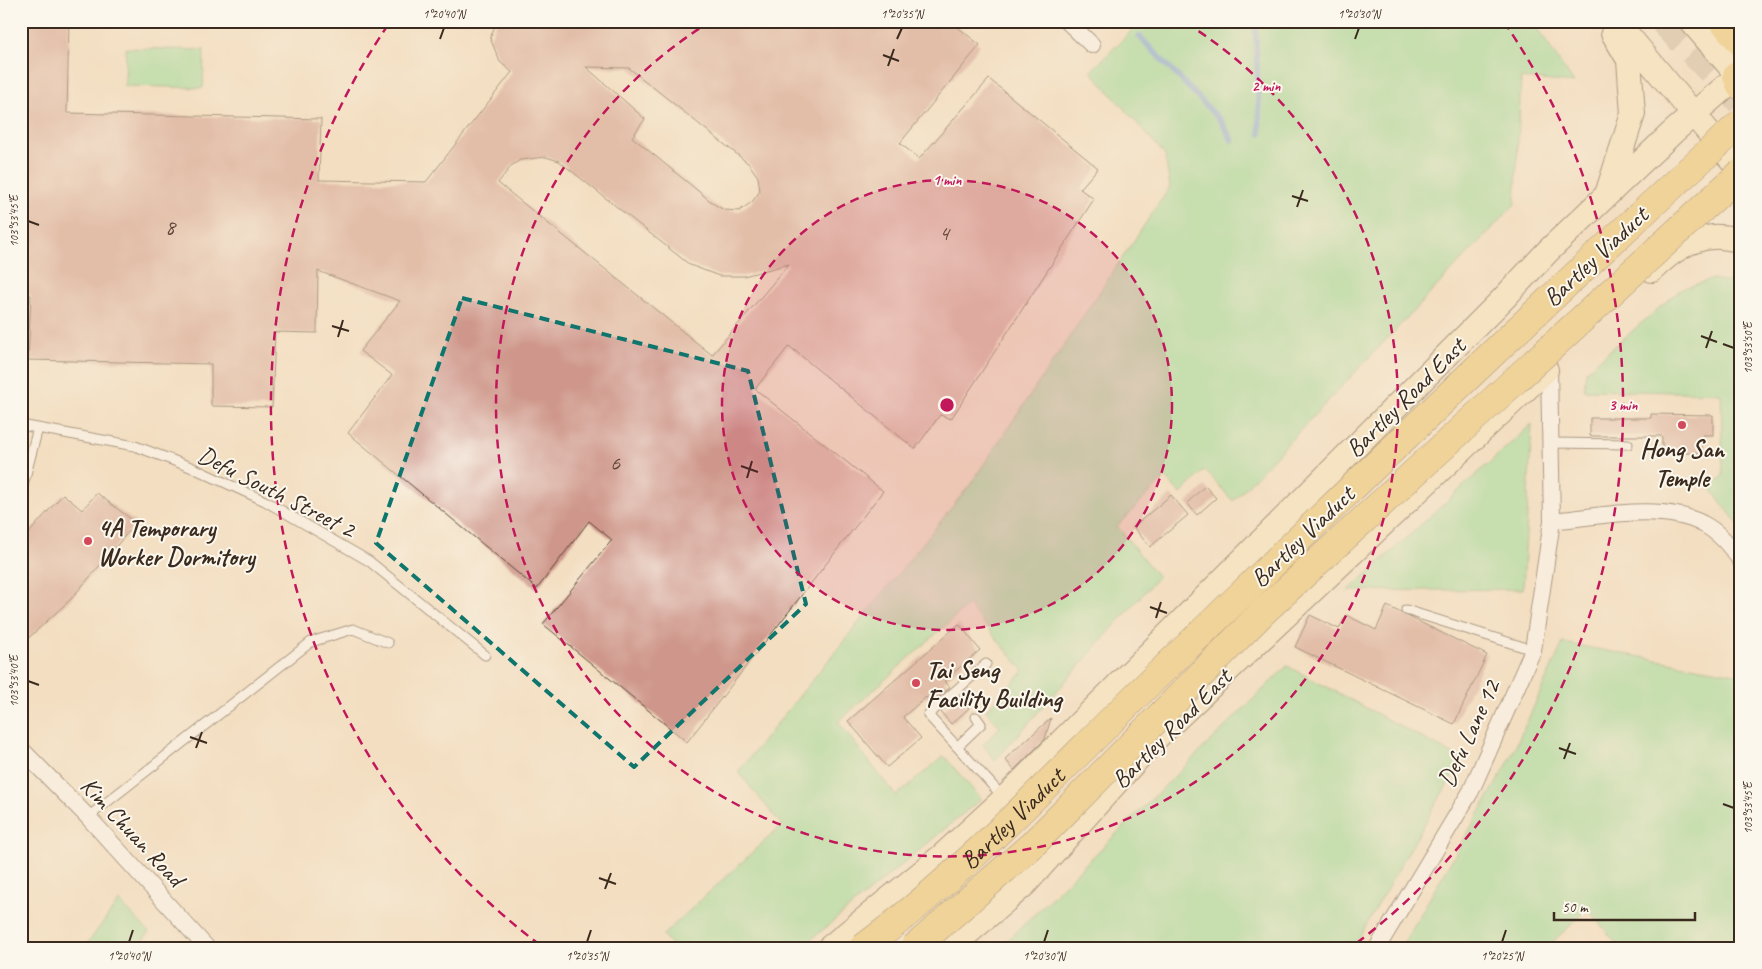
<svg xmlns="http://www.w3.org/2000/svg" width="1762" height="969" font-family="Caveat,sans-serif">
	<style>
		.grass { fill: #93dd99; stroke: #67845c }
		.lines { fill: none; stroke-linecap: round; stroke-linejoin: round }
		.stream { stroke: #73a1dc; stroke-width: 5.5 }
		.building { fill: #cf978b; fill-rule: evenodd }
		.highway-tunnel { stroke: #cebaa0; stroke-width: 28; stroke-dasharray: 28 14; stroke-linecap: butt }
		.lane-casing { stroke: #574536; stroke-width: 11 }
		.street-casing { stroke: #574536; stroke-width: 18 }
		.secondary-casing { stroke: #574536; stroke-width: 26 }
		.highway-casing { stroke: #574536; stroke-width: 29 }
		.lane { stroke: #fff; stroke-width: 9 }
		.street { stroke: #fff; stroke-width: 16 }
		.secondary { stroke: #f8e8c3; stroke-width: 24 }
		.highway { stroke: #edc569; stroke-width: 28 }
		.highway-bridge-casing { stroke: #574536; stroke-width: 29; stroke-linecap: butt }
		.highway-bridge { stroke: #edc569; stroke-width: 28 }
		.marked { fill: none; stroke: #0f766e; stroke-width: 4; stroke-dasharray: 10 6; stroke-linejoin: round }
		.ticks { fill: none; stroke: #3b2a1e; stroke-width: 2 }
		.ring { fill: none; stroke: #c2185b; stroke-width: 2.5; stroke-dasharray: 9 6 }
		.poi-dot { fill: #d1495b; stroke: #fbf7ec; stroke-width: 2 }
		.labels { text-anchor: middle; stroke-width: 4; stroke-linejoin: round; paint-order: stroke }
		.number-label { font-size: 22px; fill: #604539 }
		.street-label { font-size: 25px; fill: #3b2a1e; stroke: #fbf7ec }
		.poi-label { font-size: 25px; font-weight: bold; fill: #3b2a1e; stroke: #fbf7ec; text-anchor: start }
		.centre { fill: #c2185b; stroke: #fbf7ec; stroke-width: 2.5 }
		.ring-label { font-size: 15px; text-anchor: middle; font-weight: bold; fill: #c2185b; stroke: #fbf7ec; stroke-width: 4; stroke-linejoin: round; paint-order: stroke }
		.neatline { fill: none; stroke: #3b2a1e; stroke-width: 2 }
		.ticks-label { font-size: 12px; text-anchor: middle; fill: #3b2a1e }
	</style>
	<rect width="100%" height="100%" fill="#fbf7ec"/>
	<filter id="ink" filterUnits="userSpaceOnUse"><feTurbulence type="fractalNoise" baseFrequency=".02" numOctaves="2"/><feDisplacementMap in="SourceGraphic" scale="10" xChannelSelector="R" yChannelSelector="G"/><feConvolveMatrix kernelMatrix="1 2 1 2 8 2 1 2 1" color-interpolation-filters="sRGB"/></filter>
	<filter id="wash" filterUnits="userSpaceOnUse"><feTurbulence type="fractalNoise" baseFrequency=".0096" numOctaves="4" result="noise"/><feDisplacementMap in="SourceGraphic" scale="20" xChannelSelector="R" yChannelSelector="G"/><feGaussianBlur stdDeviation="1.12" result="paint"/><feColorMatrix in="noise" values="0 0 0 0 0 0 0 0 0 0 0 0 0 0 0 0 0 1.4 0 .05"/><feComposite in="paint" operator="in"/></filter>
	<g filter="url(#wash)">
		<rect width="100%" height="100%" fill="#f3dec1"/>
		<path class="grass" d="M 1127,21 L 1351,21 L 1359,29 L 1366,21 L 1532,21 L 1574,83 L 1521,78 L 1515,204 L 1233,501 L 1205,470 L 1181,494 L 1165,477 L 1117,526 L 1158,577 L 995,761 L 983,745 L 1000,727 L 986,710 L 1024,671 L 968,605 L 838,722 L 896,796 L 944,756 L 981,799 L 801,948 L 674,948 L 663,935 L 782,825 L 738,772 L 970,485 L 1170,187 L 1165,155 L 1091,71 L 1133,29 Z
			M 126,48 L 204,50 L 203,88 L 125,86 Z
			M 1713,279 L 1741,285 L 1741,528 L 1711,489 L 1723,475 L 1721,393 L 1584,390 L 1586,371 L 1681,289 Z
			M 1532,424 L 1523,589 L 1348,591 Z
			M 1563,643 L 1741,675 L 1741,934 L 1723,948 L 1620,948 L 1588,909 L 1546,948 L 1401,948 L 1508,763 Z
			M 1287,666 L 1462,759 L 1353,948 L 1000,948 Z
			M 119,901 L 149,932 L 137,948 L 84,948 Z"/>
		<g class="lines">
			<path class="stream" d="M 1255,21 L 1260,134
				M 1139,36 L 1221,121 L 1232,140"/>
		</g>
		<g id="blocks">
			<path class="building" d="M 21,21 L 69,21 L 67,113 L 321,119 L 319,180 L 426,182 L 512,72 L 500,62 L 490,38 L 497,21 L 950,21 L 980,45 L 900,143 L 919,159 L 989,79 L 1098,168 L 1080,189 L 1094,199 L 951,419 L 940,415 L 915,449 L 789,346 L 755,389 L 883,491 L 687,742 L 543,624 L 612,540 L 589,521 L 537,589 L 348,433 L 392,375 L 360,351 L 400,301 L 318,271 L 317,333 L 275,332 L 272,407 L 211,406 L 211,364 L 28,360 L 31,295 L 21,295 ZM 586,67 L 629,68 L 749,164 L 758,177 L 760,191 L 752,202 L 739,211 L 724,210 L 714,204 L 632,137 L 645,119 ZM 546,157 L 559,161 L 690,265 L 719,276 L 744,276 L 789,264 L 712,355 L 498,183 L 511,166 L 520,160 Z
				M 1651,414 L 1713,415 L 1713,435 L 1703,435 L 1702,453 L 1662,453 L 1662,436 L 1590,436 L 1590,418 L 1651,418 Z
				M 1205,486 L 1216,498 L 1197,515 L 1187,503 Z
				M 97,493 L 136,523 L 71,599 L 21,645 L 21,542 L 63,494 L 82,510 Z
				M 1171,495 L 1188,515 L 1150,547 L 1133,527 Z
				M 1387,606 L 1487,655 L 1454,724 L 1295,647 L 1310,615 L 1339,629 L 1346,615 L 1376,630 Z
				M 959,624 L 980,650 L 944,681 L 950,687 L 932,703 L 926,697 L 903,717 L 921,738 L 887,767 L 848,721 Z
				M 959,696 L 969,708 L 951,724 L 941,712 Z
				M 1051,718 L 1045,739 L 1014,770 L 1005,759 Z"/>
		</g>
	</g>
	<g filter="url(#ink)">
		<use href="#blocks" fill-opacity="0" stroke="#574536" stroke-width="1"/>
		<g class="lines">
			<path class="highway-tunnel" d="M 1663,21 L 1741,102"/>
			<g class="lane-casing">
				<path id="lane" d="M 21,425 L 135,446 L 193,468 L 265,501 L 369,561 L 485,655
					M 1550,443 L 1628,444
					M 21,493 L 38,428
					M 1406,610 L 1533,650
					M 986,664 L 928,715 L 1004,798
					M 957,747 L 981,724 L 976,717
					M 88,817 L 311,642 L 353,629 L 388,643"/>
			</g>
			<g class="street-casing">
				<path id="street" d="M 1067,21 L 1092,45
					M 1552,521 C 1597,517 1662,502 1703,524 C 1719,532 1730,546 1741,561
					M 21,749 L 88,817 L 207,948
					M 1377,948 L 1471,791 L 1533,650 L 1552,521 L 1549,368"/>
			</g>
			<g class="secondary-casing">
				<path id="secondary" d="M 1616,21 L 1741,171
					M 1691,21 L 1741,79
					M 1607,194 L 1633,114 L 1629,60 L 1613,33
					M 1652,270 C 1668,254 1690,238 1713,237 C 1722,236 1732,239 1741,240
					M 829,948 L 943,855 L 1004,799 L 1504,298 L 1548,251 L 1673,132 L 1741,73
					M 950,948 L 1025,884 L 1157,737 L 1546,370"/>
			</g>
			<g class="highway-casing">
				<path id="highway" d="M 1723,21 L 1741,42
					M 1737,76 L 1741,86"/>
			</g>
			<use href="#lane" class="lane"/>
			<use href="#street" class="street"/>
			<use href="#secondary" class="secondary"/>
			<use href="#highway" class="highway"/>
			<g class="highway-bridge-casing">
				<g id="highway-bridge">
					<path id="s1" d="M 863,948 C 974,866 1065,763 1165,668 C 1355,485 1545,300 1741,123"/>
					<path d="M 914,948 L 1032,845 L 1265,610 L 1741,173"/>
				</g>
			</g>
			<use href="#highway-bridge" class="highway-bridge"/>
		</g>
	</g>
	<path d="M0 0H1762V969H0ZM 462,298 L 748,371 L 806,604 L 634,767 L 376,543 Z" fill="#f3dec1" fill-opacity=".55" fill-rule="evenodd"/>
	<path class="marked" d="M 462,298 L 748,371 L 806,604 L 634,767 L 376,543 Z"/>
	<path class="ticks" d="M 440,39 L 444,28M 897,39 L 902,28M 1355,39 L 1359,28M 883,55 L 899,61M 888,66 L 894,49M 1292,196 L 1308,201M 1297,207 L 1303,190M 28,221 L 39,225M 332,326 L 349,331M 1701,336 L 1717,342M 338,337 L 343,320M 1723,344 L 1734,348M 1706,348 L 1712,331M 741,466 L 758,472M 747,478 L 752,461M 1150,607 L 1167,613M 1156,618 L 1161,602M 28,681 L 39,685M 190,737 L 207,743M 196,748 L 202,732M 1559,748 L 1576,754M 1564,759 L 1570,743M 1723,804 L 1734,808M 599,878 L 616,884M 605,889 L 611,873M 129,942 L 133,930M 587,942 L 591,930M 1044,942 L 1048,930M 1502,942 L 1506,930"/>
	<circle cx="947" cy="405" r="225" fill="#c2185b" fill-opacity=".12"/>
	<g class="ring">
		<circle cx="947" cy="405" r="225"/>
		<path d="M1186 23A451 451 0 1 1 708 23"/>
		<path d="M540 945A676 676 0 0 1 390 22M1504 22A676 676 0 0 1 1354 945"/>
	</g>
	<g class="poi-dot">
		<circle cx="1682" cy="425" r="5"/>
		<circle cx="88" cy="541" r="5"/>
		<circle cx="916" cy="683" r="5"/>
	</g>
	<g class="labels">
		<g class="number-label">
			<text x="170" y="234">8</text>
			<text x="944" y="240">4</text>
			<text x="615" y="470">6</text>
		</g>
		<g class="street-label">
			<text transform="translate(1595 256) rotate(-43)" y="9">Bartley Viaduct</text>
			<text transform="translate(1405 397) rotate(-45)" y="9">Bartley Road East</text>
			<text transform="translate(277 491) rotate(27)" y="9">Defu South Street 2</text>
			<text transform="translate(1302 536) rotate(-44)" y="9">Bartley Viaduct</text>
			<text transform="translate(1171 728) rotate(-45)" y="9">Bartley Road East</text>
			<text transform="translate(1468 733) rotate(-65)" y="9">Defu Lane 12</text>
			<text dy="9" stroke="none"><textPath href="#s1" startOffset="198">Bartley Viaduct</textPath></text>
			<text transform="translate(133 831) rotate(47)" y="9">Kim Chuan Road</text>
		</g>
		<g class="poi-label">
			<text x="1682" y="457" text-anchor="middle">Hong San<tspan x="1682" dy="29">Temple</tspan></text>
			<text x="98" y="536">4A Temporary<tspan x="98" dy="29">Worker Dormitory</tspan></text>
			<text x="926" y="678">Tai Seng<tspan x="926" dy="29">Facility Building</tspan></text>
		</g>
	</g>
	<circle cx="947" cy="405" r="8" class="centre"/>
	<g class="ring-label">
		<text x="1266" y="91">2 min</text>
		<text x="947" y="185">1 min</text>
		<text x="1623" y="410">3 min</text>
	</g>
	<rect width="1762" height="969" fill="none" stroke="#fbf7ec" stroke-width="55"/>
	<path d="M1554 912v8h141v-8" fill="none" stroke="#3b2a1e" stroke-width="2.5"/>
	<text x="1562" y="912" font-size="15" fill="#3b2a1e" stroke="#fbf7ec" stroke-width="4" paint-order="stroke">50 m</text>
	<rect x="28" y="28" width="1706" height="914" class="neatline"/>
	<g class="ticks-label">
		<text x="444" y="18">1°20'40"N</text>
		<text x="902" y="18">1°20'35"N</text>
		<text x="1359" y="18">1°20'30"N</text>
		<text transform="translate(14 221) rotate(-90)" y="4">103°53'45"E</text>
		<text transform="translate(1748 348) rotate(-90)" y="4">103°53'50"E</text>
		<text transform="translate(14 681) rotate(-90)" y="4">103°53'40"E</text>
		<text transform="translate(1748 808) rotate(-90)" y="4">103°53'45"E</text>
		<text x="129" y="960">1°20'40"N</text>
		<text x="587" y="960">1°20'35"N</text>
		<text x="1044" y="960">1°20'30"N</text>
		<text x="1502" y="960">1°20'25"N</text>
	</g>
</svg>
